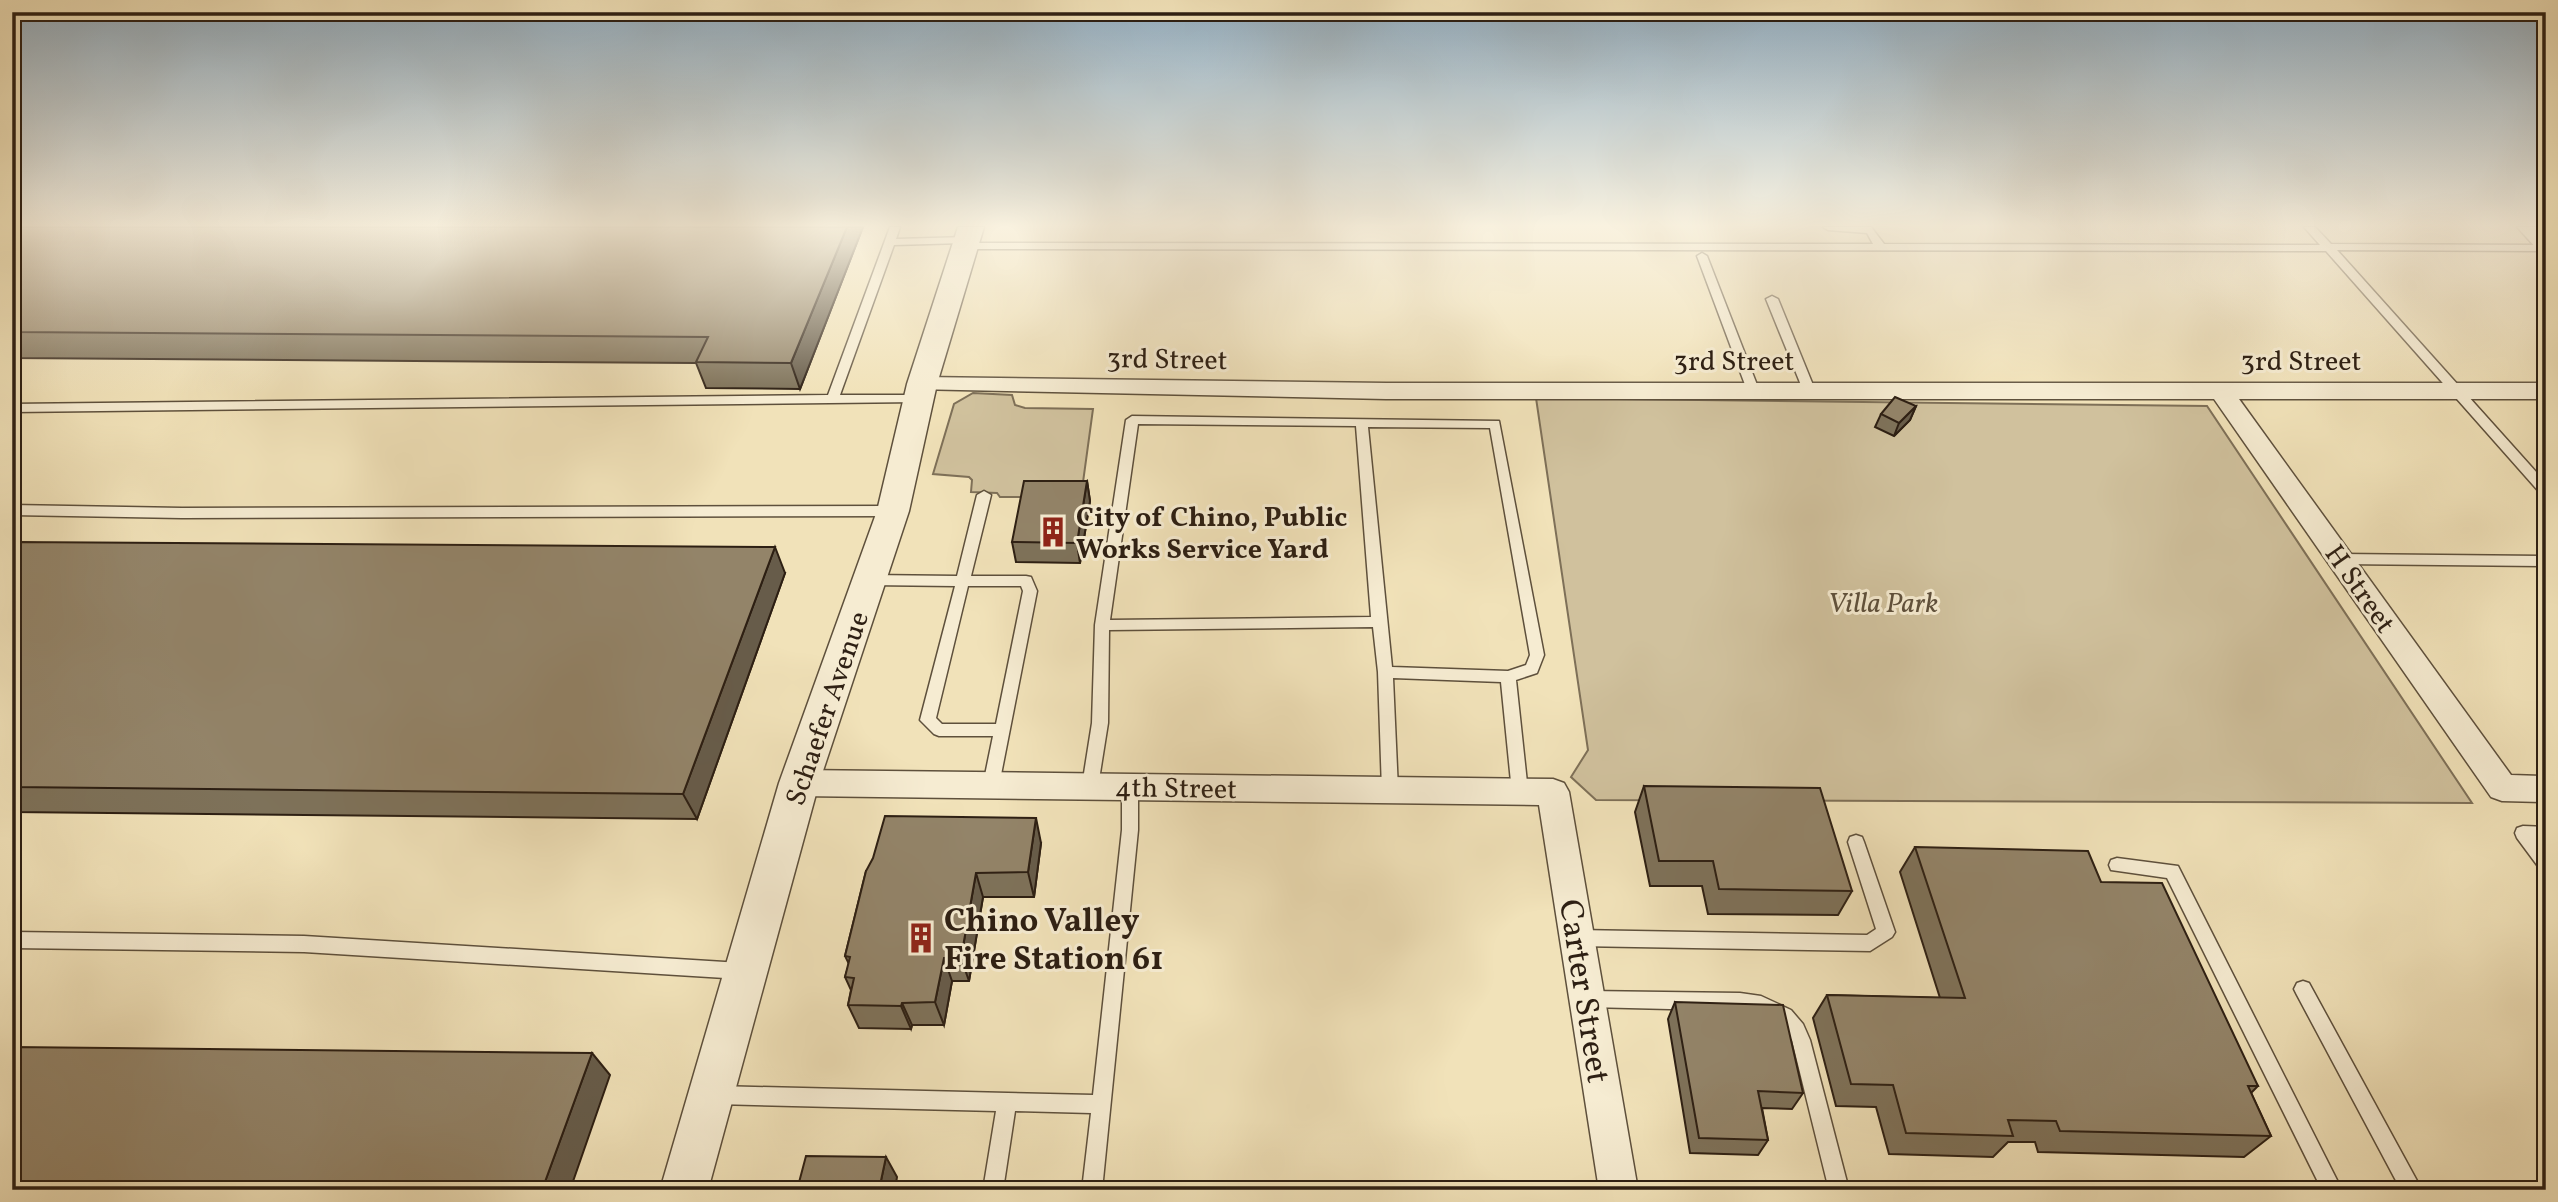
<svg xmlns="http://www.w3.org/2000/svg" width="2558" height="1202" font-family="Vollkorn,serif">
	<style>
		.green { fill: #d0c19d; stroke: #7e7058; stroke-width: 2 }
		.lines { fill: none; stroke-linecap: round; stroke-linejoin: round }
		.service-casing { stroke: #5e503c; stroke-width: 3 }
		.minor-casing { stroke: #5e503c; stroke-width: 3 }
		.tertiary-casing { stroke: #5e503c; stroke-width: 3 }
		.service { fill: #f6ecd2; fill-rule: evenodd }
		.minor { fill: #f6ecd2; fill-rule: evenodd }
		.tertiary { fill: #f6ecd2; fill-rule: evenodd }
		.wall { fill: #7e725a; stroke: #2d1f13; stroke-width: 2 }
		.shaded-wall { fill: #675c4a; stroke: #2d1f13; stroke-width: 2 }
		.building { fill: #938469; stroke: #2d1f13; stroke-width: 2 }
		.labels { text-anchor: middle; stroke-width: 6; stroke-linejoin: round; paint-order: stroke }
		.street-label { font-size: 28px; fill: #2d1f13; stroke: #f6ecd2 }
		.poi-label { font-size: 28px; font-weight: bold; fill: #2d1f13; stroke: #f6ecd2; text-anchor: start }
		.park-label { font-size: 28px; font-style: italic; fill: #5e503c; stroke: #f6ecd2 }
		.near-poi-label { font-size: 33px; font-weight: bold; fill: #2d1f13; stroke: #f6ecd2; text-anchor: start }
		.near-street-label { font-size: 33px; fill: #2d1f13; stroke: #f6ecd2 }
	</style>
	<rect width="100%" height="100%" fill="#f1e2b9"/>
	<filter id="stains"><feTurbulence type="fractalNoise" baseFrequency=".00286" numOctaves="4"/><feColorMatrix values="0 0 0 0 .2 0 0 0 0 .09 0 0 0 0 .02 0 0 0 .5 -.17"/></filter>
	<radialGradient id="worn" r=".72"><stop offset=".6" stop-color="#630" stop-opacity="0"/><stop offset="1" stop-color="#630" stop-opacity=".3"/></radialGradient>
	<path class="green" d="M 973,393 L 1012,395 L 1015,405 L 1025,408 L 1093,409 L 1081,497 L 1000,497 L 997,493 L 971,492 L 972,480 L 969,477 L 933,474 L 954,404 Z
		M 1536,398 L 2207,406 L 2472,803 L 1596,800 L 1571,777 L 1588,750 Z"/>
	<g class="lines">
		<g class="service-casing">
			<path id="service" d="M 890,227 L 900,227 L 896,239 L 967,237 L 972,240 L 969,243 L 1873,244 L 1867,233 L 1828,230 L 1823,227 L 1871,227 L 1884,244 L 2320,245 L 2304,227 L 2315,227 L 2331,244 L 2546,245 L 2546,251 L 2337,250 L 2546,483 L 2546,495 L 2541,494 L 2326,251 L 965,249 L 960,246 L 963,243 L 894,245 L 840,395 L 923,395 L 925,398 L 923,401 L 919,402 L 12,412 L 12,404 L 828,395 Z
				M 1702,253 L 1707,256 L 1759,390 L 1757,393 L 1753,394 L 1747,390 L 1697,256 Z
				M 1772,296 L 1778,299 L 1815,390 L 1813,393 L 1809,394 L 1803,390 L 1766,299 Z
				M 1132,416 L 1499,421 L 1544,655 L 1537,673 L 1516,680 L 1528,792 L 1526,797 L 1520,799 L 1514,797 L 1512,792 L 1501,682 L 1393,678 L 1398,790 L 1396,795 L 1390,796 L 1384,795 L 1382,790 L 1378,672 L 1373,627 L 1109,630 L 1108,723 L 1098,786 L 1096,791 L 1090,792 L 1084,791 L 1082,786 L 1092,723 L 1095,625 L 1126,420 ZM 1138,424 L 1356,426 L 1371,617 L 1110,620 ZM 1368,427 L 1490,428 L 1530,655 L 1526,665 L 1508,671 L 1392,667 Z
				M 984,491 L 991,495 L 971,576 L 1026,576 L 1031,577 L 1037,591 L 999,785 L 997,790 L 991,791 L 985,790 L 983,785 L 993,736 L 939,736 L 934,734 L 920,720 L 955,586 L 869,585 L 862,580 L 869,575 L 957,576 L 977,495 ZM 968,586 L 1021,586 L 1023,591 L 996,724 L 942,724 L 936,718 Z
				M 12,505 L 182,508 L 893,506 L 900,511 L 893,516 L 182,518 L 12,515 Z
				M 2340,554 L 2546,556 L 2546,566 L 2340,564 L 2333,559 Z
				M 1130,781 L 1136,782 L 1138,787 L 1138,830 L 1102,1190 L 1082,1190 L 1091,1113 L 1015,1111 L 1003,1190 L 983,1190 L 996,1111 L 716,1104 L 709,1101 L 707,1095 L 709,1089 L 716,1086 L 1093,1095 L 1122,830 L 1122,787 L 1124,782 Z
				M 2523,826 L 2546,827 L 2546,841 L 2538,840 L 2546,851 L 2546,871 L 2540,869 L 2517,838 L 2515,833 L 2517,828 Z
				M 1856,835 L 1862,837 L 1864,842 L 1895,932 L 1892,937 L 1870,951 L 1577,946 L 1571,943 L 1568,938 L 1571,933 L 1577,930 L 1867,935 L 1876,929 L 1848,842 L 1850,837 Z
				M 2117,858 L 2178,866 L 2342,1190 L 2322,1190 L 2167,878 L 2111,870 L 2109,865 L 2111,860 Z
				M 12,932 L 304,936 L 741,963 L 747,965 L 750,971 L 747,977 L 741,979 L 304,952 L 12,948 Z
				M 2303,981 L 2309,983 L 2422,1190 L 2401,1190 L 2297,995 L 2294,989 L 2297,983 Z
				M 1588,991 L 1740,993 L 1761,996 L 1791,1010 L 1803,1024 L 1810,1040 L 1849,1190 L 1829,1190 L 1792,1040 L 1778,1022 L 1766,1014 L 1751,1011 L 1588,1007 L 1582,1005 L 1579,999 L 1582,993 Z"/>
		</g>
		<g class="minor-casing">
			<path id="minor" d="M 2517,227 L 2539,227 L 2546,233 L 2546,251 L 2538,250 Z
				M 922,377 L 1386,383 L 2546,383 L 2546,399 L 2239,399 L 2511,775 L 2546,776 L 2546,802 L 2502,801 L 2491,797 L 2214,399 L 1386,399 L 914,389 L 910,384 L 914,379 Z
				M 799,770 L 1553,779 L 1564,783 L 1569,792 L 1638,1190 L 1599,1190 L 1539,805 L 799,796 L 788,792 L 783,783 L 788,774 Z"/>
		</g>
		<g class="tertiary-casing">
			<path id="tertiary" d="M 958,227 L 984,227 L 937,384 L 909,511 L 819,783 L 708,1190 L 660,1190 L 779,783 L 877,511 L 907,384 Z"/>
		</g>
		<use href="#service" class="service"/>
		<use href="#minor" class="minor"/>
		<use href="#tertiary" class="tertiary"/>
	</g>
	<path class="wall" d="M 12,227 L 863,227 L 800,389 L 706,388 L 696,363 L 12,358 Z
		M 1916,406 L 1910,420 L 1894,436 L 1875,427 L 1881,414 Z
		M 1087,481 L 1090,501 L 1080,563 L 1016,562 L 1012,542 Z
		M 12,542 L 785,573 L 697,819 L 12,812 Z
		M 1644,786 L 1852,891 L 1838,915 L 1708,914 L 1702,886 L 1650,886 L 1635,812 Z
		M 1041,843 L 1034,897 L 983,897 L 969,981 L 952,981 L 944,1025 L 912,1025 L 911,1029 L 859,1028 L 848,1005 L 851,990 L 845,977 L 849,964 L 845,956 L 866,871 Z
		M 1915,847 L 2101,882 L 2258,1086 L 2251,1093 L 2271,1136 L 2244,1157 L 2038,1152 L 2035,1142 L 2008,1142 L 1993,1157 L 1889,1154 L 1876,1107 L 1836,1106 L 1813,1018 L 1827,995 L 1940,998 L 1900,872 Z
		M 1675,1002 L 1803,1093 L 1792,1109 L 1762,1108 L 1768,1140 L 1758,1155 L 1690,1153 L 1668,1019 Z"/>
	<path class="shaded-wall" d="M 847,227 L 863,227 L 800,389 L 791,363 Z
		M 1916,406 L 1910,420 L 1894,436 L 1899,423 Z
		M 1087,481 L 1090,501 L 1080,563 L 1077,543 Z
		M 775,547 L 785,573 L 697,819 L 683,794 Z
		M 1036,818 L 1041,843 L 1034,897 L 1028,872 Z
		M 976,873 L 983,897 L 969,981 L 961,958 Z
		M 944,958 L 952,981 L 944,1025 L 935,1002 Z
		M 902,1003 L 912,1025 L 911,1029 L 901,1006 Z
		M 592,1053 L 610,1075 L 570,1190 L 542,1190 Z
		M 886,1157 L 897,1177 L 895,1190 L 879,1190 Z"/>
	<path class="building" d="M 12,227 L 847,227 L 791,363 L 696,362 L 708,337 L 12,332 Z
		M 1895,397 L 1916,406 L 1899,423 L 1881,414 Z
		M 1024,481 L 1087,481 L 1077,543 L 1012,542 Z
		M 12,542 L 775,547 L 683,794 L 12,787 Z
		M 1644,786 L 1820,788 L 1852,891 L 1719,889 L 1713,861 L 1659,861 Z
		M 885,816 L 1036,818 L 1028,872 L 976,873 L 961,958 L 944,958 L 935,1002 L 902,1003 L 901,1006 L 848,1005 L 854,978 L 845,977 L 850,957 L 845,956 L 866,871 L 873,858 Z
		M 1915,847 L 2088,851 L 2101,882 L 2162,883 L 2258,1086 L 2248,1086 L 2271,1136 L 2060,1131 L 2056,1121 L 2008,1120 L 2013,1136 L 1906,1133 L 1893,1085 L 1851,1084 L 1827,995 L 1965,998 Z
		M 1675,1002 L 1783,1005 L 1803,1093 L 1758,1091 L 1768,1140 L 1699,1138 Z
		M 12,1047 L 592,1053 L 542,1190 L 12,1190 Z
		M 806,1156 L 886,1157 L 879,1190 L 797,1190 Z"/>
	<linearGradient id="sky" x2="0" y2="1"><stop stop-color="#91acbf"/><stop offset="0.57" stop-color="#f9f2e0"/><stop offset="1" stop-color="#f9f2e0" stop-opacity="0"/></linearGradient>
	<rect width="2558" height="395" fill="url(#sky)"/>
	<defs>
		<g id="building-bare" transform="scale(2.415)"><path d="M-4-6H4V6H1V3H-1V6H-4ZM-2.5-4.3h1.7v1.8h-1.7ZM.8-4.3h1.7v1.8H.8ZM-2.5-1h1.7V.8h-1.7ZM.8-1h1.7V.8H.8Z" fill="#8f2418" stroke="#f6ecd2" stroke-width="2.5" paint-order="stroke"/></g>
	</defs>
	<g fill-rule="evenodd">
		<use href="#building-bare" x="1053" y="532"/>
		<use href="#building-bare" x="921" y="938"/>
	</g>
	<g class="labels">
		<g class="street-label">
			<text transform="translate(1167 358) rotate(1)" y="10">3rd Street</text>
			<text x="1734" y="370">3rd Street</text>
			<text x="2301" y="370">3rd Street</text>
			<text transform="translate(2361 588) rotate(55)" y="10">H Street</text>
			<text transform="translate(826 708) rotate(-71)" y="10">Schaefer Avenue</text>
			<text transform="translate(1176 787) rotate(1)" y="10">4th Street</text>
		</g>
		<g class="poi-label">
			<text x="1076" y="526">City of Chino, Public<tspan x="1076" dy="32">Works Service Yard</tspan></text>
		</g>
		<g class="park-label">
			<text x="1883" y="612">Villa Park</text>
		</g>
		<g class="near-poi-label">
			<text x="944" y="931">Chino Valley<tspan x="944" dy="38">Fire Station 61</tspan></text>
		</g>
		<g class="near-street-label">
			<text transform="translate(1586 991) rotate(81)" y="12">Carter Street</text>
		</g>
	</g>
	<rect width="2558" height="1202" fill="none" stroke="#f1e2b9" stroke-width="42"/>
	<rect x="14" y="14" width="2530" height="1174" fill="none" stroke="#2d1f13" stroke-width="3.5"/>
	<rect x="21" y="21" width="2516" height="1160" fill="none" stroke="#2d1f13" stroke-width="2"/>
	<rect width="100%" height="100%" filter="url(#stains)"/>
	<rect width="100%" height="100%" fill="url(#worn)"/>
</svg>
